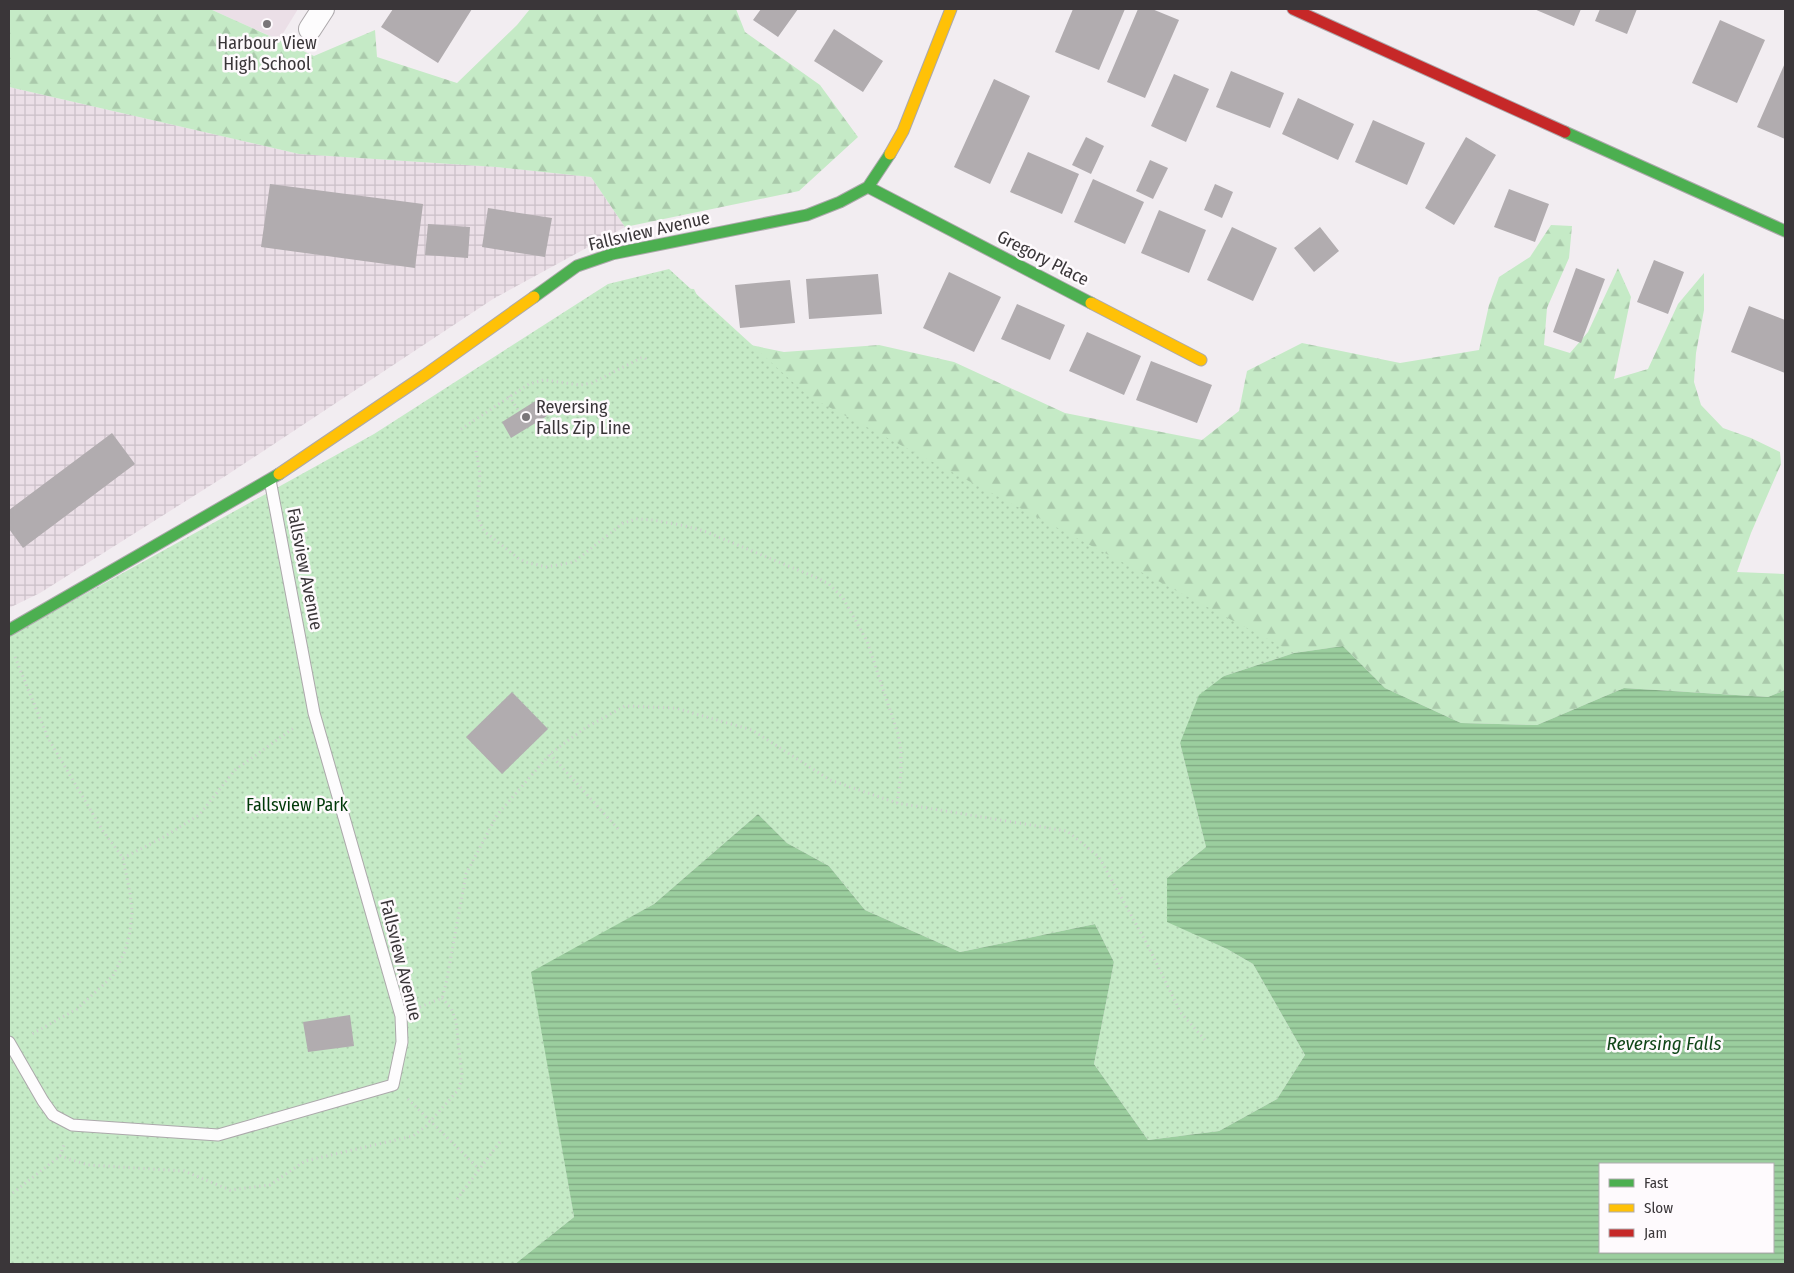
<svg xmlns="http://www.w3.org/2000/svg" width="1794" height="1273" font-family="'Fira Sans Condensed',sans-serif">
	<style>
		.built { fill: #ebdfe7 }
		.industrial { fill: url(#industrial-grid) }
		.forest { fill: url(#forest-firs) }
		.park { fill: url(#park-dots) }
		.water { fill: url(#water-rules); fill-rule: evenodd }
		.building { fill: #b1acaf }
		.lines { fill: none; stroke-linecap: round; stroke-linejoin: round }
		.lane-casing { stroke: #aca8ab; stroke-width: 13 }
		.street-casing { stroke: #aca8ab; stroke-width: 24 }
		.fast-casing { stroke: #aca8ab; stroke-width: 13 }
		.slow-casing { stroke: #aca8ab; stroke-width: 13 }
		.jam-casing { stroke: #aca8ab; stroke-width: 13 }
		.path { stroke: #d0ced0; stroke-width: 3; stroke-dasharray: 1 4; stroke-linecap: butt }
		.lane { stroke: #fdfcfd; stroke-width: 11 }
		.street { stroke: #fdfcfd; stroke-width: 22 }
		.fast { stroke: #4caf50; stroke-width: 11 }
		.slow { stroke: #ffc107; stroke-width: 11 }
		.jam { stroke: #c62828; stroke-width: 11 }
		.poi-dot { fill: #7a7679; stroke: #fefafd; stroke-width: 2 }
		.labels { text-anchor: middle; stroke-width: 5; stroke-linejoin: round; paint-order: stroke }
		.poi-label { font-size: 18px; fill: #3a3639; stroke: #fefafd }
		.street-label { font-size: 18px; fill: #3a3639; stroke: #fefafd }
		.park-label { font-size: 18px; fill: #003909; stroke: #fefafd }
		.water-label { font-size: 19px; font-style: italic; fill: #104618; stroke: #fefafd }
	</style>
	<defs>
		<pattern id="industrial-grid" width="8" height="8" patternUnits="userSpaceOnUse" patternTransform="scale(1.25)"><rect width="8" height="8" fill="#ebdfe7"/><path d="M0 4h8M4 0v8" fill="none" stroke="#cac0c7"/></pattern>
		<pattern id="forest-firs" width="22" height="20" patternUnits="userSpaceOnUse" patternTransform="scale(1.25)"><rect width="22" height="20" fill="#c5eac6"/><path d="M5 1l3.5 6h-7zM16 11l3.5 6h-7z" fill="#aac9ab"/></pattern>
		<pattern id="park-dots" width="8" height="8" patternUnits="userSpaceOnUse" patternTransform="scale(1.25)"><rect width="8" height="8" fill="#c5eac6"/><path d="M2 2h.1M6 6h.1" fill="none" stroke="#aac9ab" stroke-width="1.8" stroke-linecap="round"/></pattern>
		<pattern id="water-rules" width="6" height="5" patternUnits="userSpaceOnUse" patternTransform="scale(1.25)"><rect width="6" height="5" fill="#9bce9e"/><path d="M0 2.5h6" fill="none" stroke="#7fa882"/></pattern>
	</defs>
	<rect width="100%" height="100%" fill="#f2edf1"/>
	<path class="built" d="M 210,9 L 298,9 L 279,40 Z"/>
	<path class="industrial" d="M 9,87 L 299,154 L 496,167 L 591,177 L 625,227 L 493,299 L 227,475 L 40,593 L 9,608 Z"/>
	<path class="forest" d="M 9,9 L 210,9 L 314,56 L 375,30 L 377,57 L 457,83 L 517,25 L 530,9 L 736,9 L 745,32 L 820,85 L 858,137 L 799,191 L 625,227 L 591,177 L 496,167 L 299,154 L 9,87 Z
		M 1551,225 L 1572,226 L 1569,258 L 1547,308 L 1544,345 L 1570,353 L 1588,332 L 1618,268 L 1631,297 L 1614,379 L 1648,369 L 1678,304 L 1704,273 L 1704,310 L 1696,353 L 1694,382 L 1701,405 L 1723,428 L 1751,438 L 1780,452 L 1781,464 L 1751,533 L 1737,572 L 1785,574 L 1785,690 L 1768,697 L 1624,688 L 1537,725 L 1461,723 L 1385,688 L 1343,646 L 1294,653 L 1175,628 L 630,285 L 694,289 L 717,338 L 784,352 L 879,345 L 954,362 L 1065,413 L 1202,440 L 1239,411 L 1247,371 L 1302,343 L 1400,363 L 1479,350 L 1489,305 L 1499,277 L 1530,257 Z"/>
	<path class="park" d="M 669,269 L 808,396 L 1294,653 L 1224,676 L 1180,743 L 1206,847 L 1167,878 L 1167,921 L 1227,949 L 1253,964 L 1305,1055 L 1277,1099 L 1219,1131 L 1148,1140 L 1094,1064 L 1114,962 L 1095,924 L 960,952 L 865,910 L 829,866 L 787,843 L 758,814 L 654,904 L 532,973 L 574,1217 L 515,1264 L 9,1264 L 9,636 L 374,434 L 608,284 Z"/>
	<path class="water" d="M 1343,646 L 1385,688 L 1461,723 L 1537,725 L 1624,688 L 1768,697 L 1785,690 L 1785,1264 L 515,1264 L 574,1217 L 531,972 L 654,904 L 758,814 L 787,843 L 829,866 L 865,910 L 960,952 L 1095,924 L 1114,962 L 1094,1064 L 1148,1140 L 1219,1131 L 1277,1099 L 1305,1055 L 1253,964 L 1227,949 L 1167,922 L 1167,878 L 1206,847 L 1180,743 L 1199,695 L 1224,676 L 1294,653 ZM 1600,1164 L 1773,1164 L 1773,1252 L 1600,1252 Z"/>
	<path class="building" d="M 393,9 L 472,9 L 438,63 L 381,27 Z
		M 761,9 L 798,9 L 778,37 L 753,20 Z
		M 1073,9 L 1125,9 L 1099,70 L 1055,52 Z
		M 1138,9 L 1152,9 L 1179,20 L 1145,98 L 1107,82 Z
		M 1534,9 L 1581,9 L 1574,26 Z
		M 1600,9 L 1637,9 L 1627,34 L 1595,21 Z
		M 1720,20 L 1765,40 L 1737,103 L 1692,83 Z
		M 834,29 L 883,61 L 863,92 L 814,61 Z
		M 1785,63 L 1785,139 L 1757,127 Z
		M 1231,71 L 1284,93 L 1270,128 L 1216,107 Z
		M 1174,74 L 1209,89 L 1186,142 L 1151,126 Z
		M 994,79 L 1030,96 L 990,184 L 954,167 Z
		M 1298,98 L 1354,124 L 1338,160 L 1282,134 Z
		M 1373,120 L 1425,143 L 1407,185 L 1355,162 Z
		M 1086,137 L 1104,146 L 1091,174 L 1072,165 Z
		M 1466,137 L 1496,155 L 1454,225 L 1425,208 Z
		M 1028,152 L 1079,174 L 1062,214 L 1010,192 Z
		M 1150,160 L 1168,168 L 1153,199 L 1136,191 Z
		M 1093,179 L 1144,202 L 1125,244 L 1074,222 Z
		M 270,184 L 423,204 L 415,268 L 261,247 Z
		M 1215,184 L 1233,192 L 1222,218 L 1204,210 Z
		M 1509,189 L 1549,204 L 1535,242 L 1494,227 Z
		M 488,208 L 552,218 L 545,257 L 482,247 Z
		M 1159,210 L 1206,230 L 1189,273 L 1141,253 Z
		M 428,224 L 470,227 L 468,258 L 425,255 Z
		M 1232,227 L 1277,248 L 1253,301 L 1207,280 Z
		M 1320,227 L 1339,251 L 1314,272 L 1294,248 Z
		M 1654,260 L 1684,272 L 1668,314 L 1637,302 Z
		M 1576,268 L 1605,279 L 1581,343 L 1553,332 Z
		M 949,272 L 1001,297 L 974,352 L 923,328 Z
		M 878,274 L 882,314 L 809,319 L 806,279 Z
		M 790,280 L 795,323 L 740,328 L 735,285 Z
		M 1017,304 L 1065,325 L 1050,360 L 1001,339 Z
		M 1749,306 L 1785,320 L 1785,373 L 1731,352 Z
		M 1087,332 L 1141,356 L 1124,395 L 1069,371 Z
		M 1151,361 L 1212,385 L 1197,423 L 1136,400 Z
		M 537,400 L 547,416 L 511,438 L 502,422 Z
		M 112,433 L 135,464 L 23,548 L 9,529 L 9,510 Z
		M 512,692 L 548,729 L 502,774 L 466,737 Z
		M 350,1015 L 354,1046 L 308,1052 L 303,1022 Z"/>
	<g class="lines">
		<g class="lane-casing">
			<path id="lane" d="M 9,1042 L 43,1101 L 53,1115 L 72,1125 L 218,1135 L 393,1085 L 402,1042 L 401,1016 L 314,713 L 270,480"/>
		</g>
		<g class="street-casing">
			<path id="street" d="M 310,29 L 323,9"/>
		</g>
		<g class="fast-casing">
			<path id="fast" d="M 1565,132 L 1785,231
				M 868,187 L 1091,303
				M 534,297 L 577,266 L 612,254 L 807,215 L 840,202 L 868,187 L 890,154
				M 9,630 L 279,474"/>
		</g>
		<g class="slow-casing">
			<path id="slow" d="M 890,154 L 903,131 L 951,9
				M 1091,303 L 1201,360
				M 279,474 L 425,375 L 534,297"/>
		</g>
		<g class="jam-casing">
			<path id="jam" d="M 1293,9 L 1565,132"/>
		</g>
		<path class="path" d="M 509,396 L 519,411
			M 461,429 L 529,384 L 544,380 L 580,385 L 592,383 L 641,358 L 645,358 L 648,361
			M 476,451 L 480,473 L 477,514 L 480,523 L 485,532 L 518,558 L 525,562 L 547,567 L 574,562 L 623,523 L 637,519 L 653,520 L 681,525 L 704,531 L 815,577 L 829,584 L 843,598 L 867,641 L 898,734 L 901,751 L 901,774 L 897,803
			M 15,657 L 48,738 L 103,831 L 123,858 L 130,893 L 132,912 L 130,932 L 125,951 L 113,976 L 77,1009 L 30,1035
			M 550,754 L 620,831
			M 123,858 L 162,838 L 199,815 L 235,770 L 295,727
			M 420,1007 L 442,998 L 446,984 L 466,874 L 497,815 L 550,754 L 585,728 L 625,706 L 675,708 L 752,730 L 830,780 L 897,803 L 1067,831 L 1099,857 L 1147,944 L 1181,1013 L 1206,1041
			M 408,1099 L 479,1169
			M 60,1156 L 88,1165 L 184,1171 L 230,1190 L 270,1185 L 305,1161 L 413,1136 L 426,1126 L 459,1089 L 462,1077 L 456,1021 L 451,1008 L 442,998
			M 9,1196 L 60,1156 L 64,1145
			M 457,1199 L 502,1139"/>
		<use href="#lane" class="lane"/>
		<use href="#street" class="street"/>
		<use href="#fast" class="fast"/>
		<use href="#slow" class="slow"/>
		<use href="#jam" class="jam"/>
	</g>
	<g class="poi-dot">
		<circle cx="267" cy="24" r="5"/>
		<circle cx="526" cy="417" r="5"/>
	</g>
	<g class="labels">
		<g class="poi-label">
			<text x="267" y="49">Harbour View<tspan x="267" dy="21">High School</tspan></text>
			<text x="536" y="413" text-anchor="start">Reversing<tspan x="536" dy="21">Falls Zip Line</tspan></text>
		</g>
		<g class="street-label">
			<text transform="translate(649 231) rotate(-13)" y="6">Fallsview Avenue</text>
			<text transform="translate(1043 258) rotate(27)" y="6">Gregory Place</text>
			<text transform="translate(305 569) rotate(79)" y="6">Fallsview Avenue</text>
			<text transform="translate(401 960) rotate(76)" y="6">Fallsview Avenue</text>
		</g>
		<g class="park-label">
			<text x="297" y="811">Fallsview Park</text>
		</g>
		<g class="water-label">
			<text x="1664" y="1050">Reversing Falls</text>
		</g>
	</g>
	<rect width="1794" height="1273" fill="none" stroke="#3a3639" stroke-width="20"/>
	<rect x="1599" y="1163" width="175" height="90" fill="#fefafd" stroke="#b0acaf"/>
	<rect x="1609" y="1179" width="25" height="8" fill="#4caf50" stroke="#b0acaf"/>
	<text x="1644" y="1188" font-size="15" fill="#3a3639">Fast</text>
	<rect x="1609" y="1204" width="25" height="8" fill="#ffc107" stroke="#b0acaf"/>
	<text x="1644" y="1213" font-size="15" fill="#3a3639">Slow</text>
	<rect x="1609" y="1229" width="25" height="8" fill="#c62828" stroke="#b0acaf"/>
	<text x="1644" y="1238" font-size="15" fill="#3a3639">Jam</text>
</svg>
